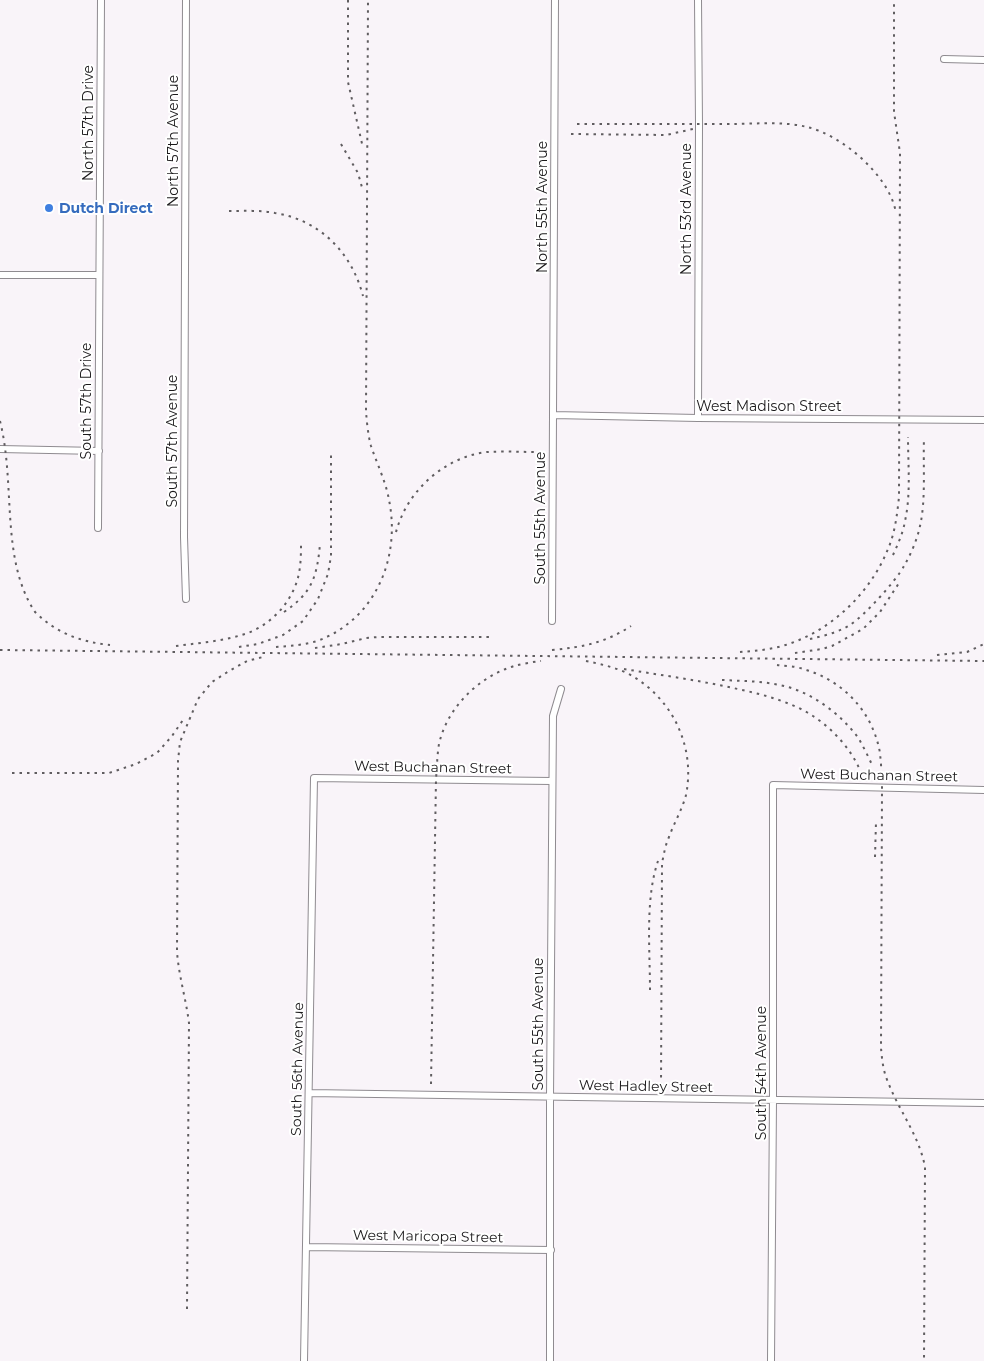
<svg xmlns="http://www.w3.org/2000/svg" width="984" height="1361" font-family="Montserrat,sans-serif">
	<style>
		.lines { fill: none; stroke-linecap: round; stroke-linejoin: round }
		.minor-casing { stroke: #8f8b90; stroke-width: 8 }
		.minor { stroke: #fff; stroke-width: 6 }
		.rail { stroke: #605d60; stroke-width: 2; stroke-dasharray: 2.5 5; stroke-linecap: butt }
		.shop-dot { fill: #3f7fe0; stroke: #fff; stroke-width: 2 }
		.labels { text-anchor: middle; stroke-width: 4; stroke-linejoin: round; paint-order: stroke }
		.street-label { font-size: 14px; fill: #1b191b; stroke: #fff }
		.shop-label { font-size: 14px; font-weight: bold; fill: #366cbe; stroke: #fff; text-anchor: start }
	</style>
	<rect width="100%" height="100%" fill="#f9f4f9"/>
	<g class="lines">
		<g class="minor-casing">
			<path id="minor" d="M 698,0 L 699,124 L 698,418
				M 944,59 L 984,60
				M 0,275 L 99,275
				M 553,415 L 698,418 L 984,420
				M 0,449 L 99,451
				M 98,528 L 101,0
				M 186,599 L 184,537 L 186,0
				M 552,621 L 555,0
				M 309,1093 L 984,1103
				M 306,1247 L 551,1250
				M 304,1361 L 314,778 L 552,781
				M 550,1361 L 550,1097 L 553,716 L 561,689
				M 771,1361 L 773,1100 L 773,785 L 984,790"/>
		</g>
		<use href="#minor" class="minor"/>
		<path class="rail" d="M 348,0 L 348,82 L 363,148
			M 577,124 C 628,124 679,124 730,124 C 754,124 783,121 807,127 C 842,135 890,176 896,213
			M 571,134 L 666,135 L 693,129
			M 341,144 L 358,173 L 363,191
			M 229,211 C 244,211 260,210 275,213 C 320,220 352,253 363,296
			M 0,421 C 16,485 0,559 35,612 C 56,633 81,642 110,645
			M 396,532 C 407,491 444,457 487,452 C 503,451 520,452 537,452
			M 893,555 C 898,544 903,533 905,521 C 911,494 908,465 908,437
			M 284,612 C 312,593 317,577 320,544
			M 810,639 C 823,636 837,633 850,625 C 864,616 896,581 904,566 C 911,554 917,540 920,526 C 926,500 923,465 924,438
			M 176,646 C 199,643 223,641 245,634 C 272,625 294,600 299,573 C 301,563 301,552 301,542
			M 239,647 L 258,644 L 283,635 L 303,621 L 318,599 L 328,574 L 331,556 L 331,454
			M 276,647 C 290,646 304,645 317,641 C 375,620 401,558 389,500 C 386,482 377,464 371,446 C 368,435 367,423 366,412 L 368,0
			M 315,648 L 342,644 L 366,638 L 378,637 L 493,637
			M 0,650 L 984,661
			M 552,650 C 583,647 605,643 631,626
			M 740,652 C 754,651 768,650 782,646 C 829,633 870,594 888,549 C 895,533 897,515 899,497 L 900,153 L 894,112 L 894,0
			M 795,653 L 822,649 L 832,646 L 863,629 L 880,612 L 899,583
			M 937,655 L 967,652 L 984,644
			M 586,661 C 600,664 614,667 627,673 C 671,696 696,745 686,795 C 682,810 674,823 669,837 C 665,846 664,854 662,863 L 661,1087
			M 777,665 C 785,666 795,666 803,669 C 843,680 873,712 880,753 C 881,764 882,776 882,788 L 881,1048 C 882,1059 883,1071 888,1082 C 899,1111 919,1135 925,1167 L 924,1361
			M 624,669 C 660,675 697,680 733,688 C 757,693 781,699 803,710 C 827,723 849,745 860,770
			M 722,680 C 743,681 764,681 784,686 C 813,693 842,715 859,739 C 864,748 869,758 873,767
			M 12,773 L 109,773 L 136,764 L 157,753 L 172,736 L 185,717
			M 875,857 L 876,822
			M 650,990 C 650,950 645,899 658,861
			M 431,1084 L 436,779 C 437,768 437,756 439,744 C 447,708 478,677 514,666 C 522,664 532,662 541,661
			M 187,1309 L 189,1023 C 186,999 179,977 177,952 L 178,761 L 180,742 L 198,699 L 212,682 L 229,671 L 247,661 L 263,657"/>
	</g>
	<circle class="shop-dot" cx="49" cy="208" r="5"/>
	<g class="labels">
		<g class="street-label">
			<text transform="translate(88 123) rotate(-90)" y="5">North 57th Drive</text>
			<text transform="translate(173 141) rotate(-90)" y="5">North 57th Avenue</text>
			<text transform="translate(542 207) rotate(-90)" y="5">North 55th Avenue</text>
			<text transform="translate(686 209) rotate(-90)" y="5">North 53rd Avenue</text>
			<text transform="translate(86 401) rotate(-90)" y="5">South 57th Drive</text>
			<text x="769" y="411">West Madison Street</text>
			<text transform="translate(172 441) rotate(-90)" y="5">South 57th Avenue</text>
			<text transform="translate(540 518) rotate(-90)" y="5">South 55th Avenue</text>
			<text transform="translate(433 767) rotate(1)" y="5">West Buchanan Street</text>
			<text transform="translate(879 775) rotate(1)" y="5">West Buchanan Street</text>
			<text transform="translate(538 1024) rotate(-90)" y="5">South 55th Avenue</text>
			<text transform="translate(297 1069) rotate(-89)" y="5">South 56th Avenue</text>
			<text transform="translate(761 1073) rotate(-90)" y="5">South 54th Avenue</text>
			<text transform="translate(646 1086) rotate(1)" y="5">West Hadley Street</text>
			<text transform="translate(428 1236) rotate(1)" y="5">West Maricopa Street</text>
		</g>
		<g class="shop-label">
			<text x="59" y="213">Dutch Direct</text>
		</g>
	</g>
</svg>
